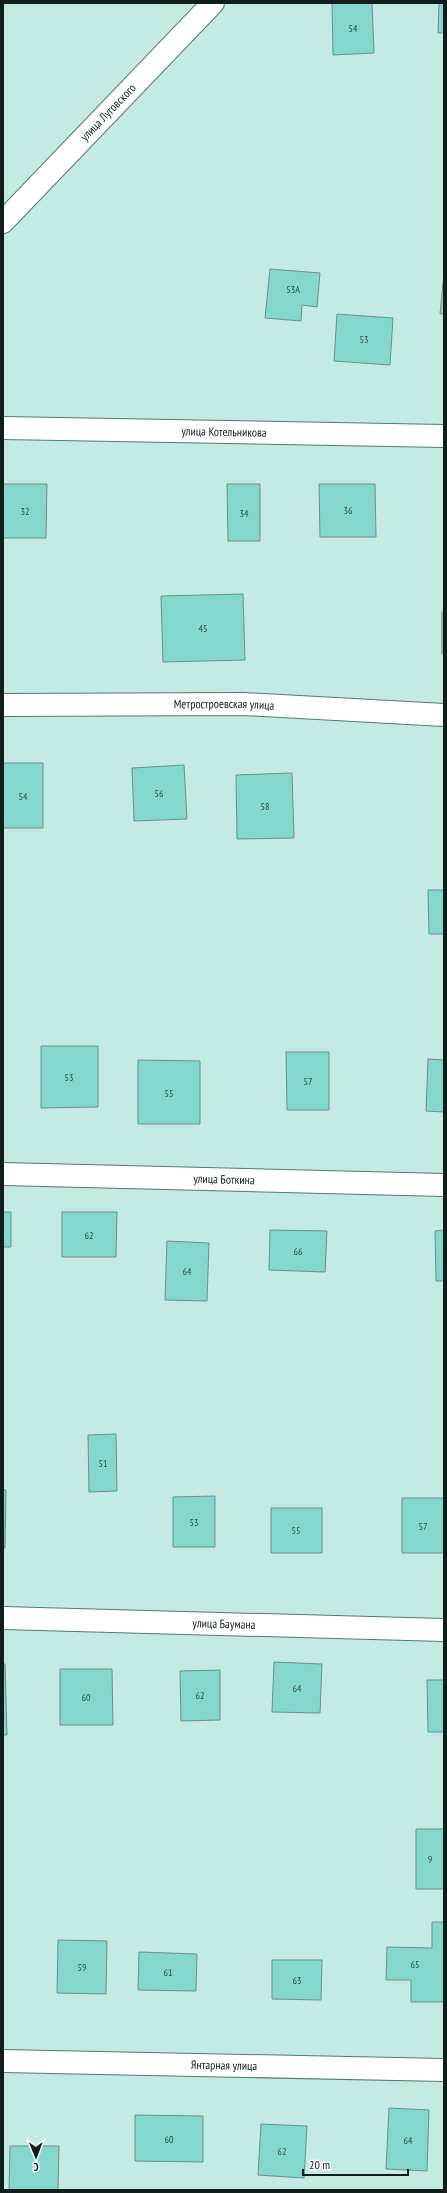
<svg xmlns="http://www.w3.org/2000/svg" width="447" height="2193" font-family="'PT Sans Narrow',sans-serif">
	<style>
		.building { fill: #83d7cd; stroke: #6c8f8a }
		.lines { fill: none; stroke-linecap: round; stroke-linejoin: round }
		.minor-casing { stroke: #557873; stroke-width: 24 }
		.minor { stroke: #fff; stroke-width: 22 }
		.labels { text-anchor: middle; stroke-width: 3; stroke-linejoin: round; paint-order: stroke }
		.number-label { font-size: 10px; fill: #2c4c48 }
		.street-label { font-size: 12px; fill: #0f1d1b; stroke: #fff }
	</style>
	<rect width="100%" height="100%" fill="#c4eae4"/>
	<path class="building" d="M 332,3 L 372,3 L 374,53 L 333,55 Z
		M 439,3 L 444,3 L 444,33 L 438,33 Z
		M 270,269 L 320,273 L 317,307 L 302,305 L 301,321 L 265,318 Z
		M 444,273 L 444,314 L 440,314 Z
		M 337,314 L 393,318 L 390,365 L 334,361 Z
		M 3,484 L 47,484 L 46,538 L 3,538 Z
		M 227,484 L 260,484 L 260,541 L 228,541 Z
		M 319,484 L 375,484 L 376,537 L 320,537 Z
		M 243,594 L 245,660 L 163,662 L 161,596 Z
		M 442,612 L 444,612 L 444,654 L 442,654 Z
		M 3,763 L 43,763 L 43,828 L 3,828 Z
		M 184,765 L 187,819 L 134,821 L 132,768 Z
		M 292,773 L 294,838 L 237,839 L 236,775 Z
		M 428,890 L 444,890 L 444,934 L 429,934 Z
		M 41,1046 L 98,1046 L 98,1107 L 41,1108 Z
		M 286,1052 L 329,1052 L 329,1110 L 287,1110 Z
		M 428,1059 L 444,1060 L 444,1112 L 426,1111 Z
		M 138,1060 L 200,1061 L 200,1124 L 138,1124 Z
		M 3,1212 L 11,1212 L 11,1247 L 3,1247 Z
		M 62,1212 L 117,1212 L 116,1257 L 62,1257 Z
		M 270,1230 L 327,1231 L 325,1272 L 269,1270 Z
		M 444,1230 L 444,1281 L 436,1281 L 435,1231 Z
		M 167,1241 L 209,1243 L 207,1301 L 165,1300 Z
		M 116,1434 L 117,1491 L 89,1492 L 88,1435 Z
		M 3,1489 L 6,1490 L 5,1548 L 3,1548 Z
		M 215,1496 L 215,1547 L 173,1547 L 173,1497 Z
		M 402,1498 L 444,1498 L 444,1553 L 402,1553 Z
		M 271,1508 L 322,1508 L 322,1553 L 271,1553 Z
		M 274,1662 L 322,1664 L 320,1713 L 272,1712 Z
		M 3,1664 L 5,1664 L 7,1735 L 3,1735 Z
		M 60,1669 L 112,1669 L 113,1725 L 60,1725 Z
		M 220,1670 L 220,1720 L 181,1721 L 180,1671 Z
		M 427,1680 L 444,1680 L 444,1732 L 428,1732 Z
		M 416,1829 L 444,1829 L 444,1889 L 416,1889 Z
		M 432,1922 L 444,1922 L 444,2002 L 411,2002 L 411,1980 L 386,1980 L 387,1947 L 432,1948 Z
		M 58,1940 L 107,1941 L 106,1994 L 57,1993 Z
		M 139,1952 L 197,1954 L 196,1991 L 138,1990 Z
		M 272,1960 L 322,1960 L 321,2000 L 272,1999 Z
		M 389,2108 L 429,2110 L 427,2171 L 386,2169 Z
		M 135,2115 L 203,2116 L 203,2162 L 135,2161 Z
		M 261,2124 L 307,2126 L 304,2178 L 258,2175 Z
		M 10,2146 L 59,2146 L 58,2190 L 9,2190 Z"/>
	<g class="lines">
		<g class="minor-casing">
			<g id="minor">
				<path id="s1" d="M 3,222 L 213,3"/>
				<path id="s2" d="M 3,428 L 444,436"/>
				<path id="s3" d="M 3,705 L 243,704 L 444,715"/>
				<path id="s4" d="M 3,1174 L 444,1185"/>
				<path id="s5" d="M 3,1618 L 444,1630"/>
				<path id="s6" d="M 3,2061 L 444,2070"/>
			</g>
		</g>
		<use href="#minor" class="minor"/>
	</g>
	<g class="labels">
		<g class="number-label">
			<text x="353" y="32">54</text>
			<text x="293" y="293">53А</text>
			<text x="364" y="343">53</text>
			<text x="348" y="514">36</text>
			<text x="25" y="515">32</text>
			<text x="244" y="517">34</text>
			<text x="203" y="632">45</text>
			<text x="159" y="797">56</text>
			<text x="23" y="800">54</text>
			<text x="265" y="810">58</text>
			<text x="69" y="1081">53</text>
			<text x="308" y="1085">57</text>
			<text x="169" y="1097">55</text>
			<text x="89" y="1239">62</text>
			<text x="298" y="1255">66</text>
			<text x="187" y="1275">64</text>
			<text x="103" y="1467">51</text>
			<text x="194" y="1526">53</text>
			<text x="423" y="1530">57</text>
			<text x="296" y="1534">55</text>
			<text x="297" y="1692">64</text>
			<text x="200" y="1699">62</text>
			<text x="86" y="1701">60</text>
			<text x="430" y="1863">9</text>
			<text x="415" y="1968">65</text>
			<text x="82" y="1971">59</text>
			<text x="168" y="1976">61</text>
			<text x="297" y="1984">63</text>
			<text x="169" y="2143">60</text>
			<text x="408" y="2144">64</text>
			<text x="282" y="2155">62</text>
		</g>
		<g class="street-label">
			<text dy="4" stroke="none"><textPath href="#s1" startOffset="152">улица Луговского</textPath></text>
			<text dy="4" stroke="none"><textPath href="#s2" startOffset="221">улица Котельникова</textPath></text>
			<text dy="4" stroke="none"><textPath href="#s3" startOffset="221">Метростроевская улица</textPath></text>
			<text dy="4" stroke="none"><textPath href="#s4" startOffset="221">улица Боткина</textPath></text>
			<text dy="4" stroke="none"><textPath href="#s5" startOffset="221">улица Баумана</textPath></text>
			<text dy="4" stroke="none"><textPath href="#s6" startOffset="221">Янтарная улица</textPath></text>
		</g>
	</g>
	<rect width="447" height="2193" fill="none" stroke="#0f1d1b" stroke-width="8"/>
	<g transform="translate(36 2157) rotate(179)" stroke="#ffffff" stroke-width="3" paint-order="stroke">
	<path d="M0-3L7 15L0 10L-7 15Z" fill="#0f1d1b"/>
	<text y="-6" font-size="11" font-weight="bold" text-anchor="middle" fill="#0f1d1b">С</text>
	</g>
	<path d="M303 2169v6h105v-6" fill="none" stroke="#0f1d1b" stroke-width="2"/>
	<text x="309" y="2169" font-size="12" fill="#0f1d1b" stroke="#ffffff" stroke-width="3" paint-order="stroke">20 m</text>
</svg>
